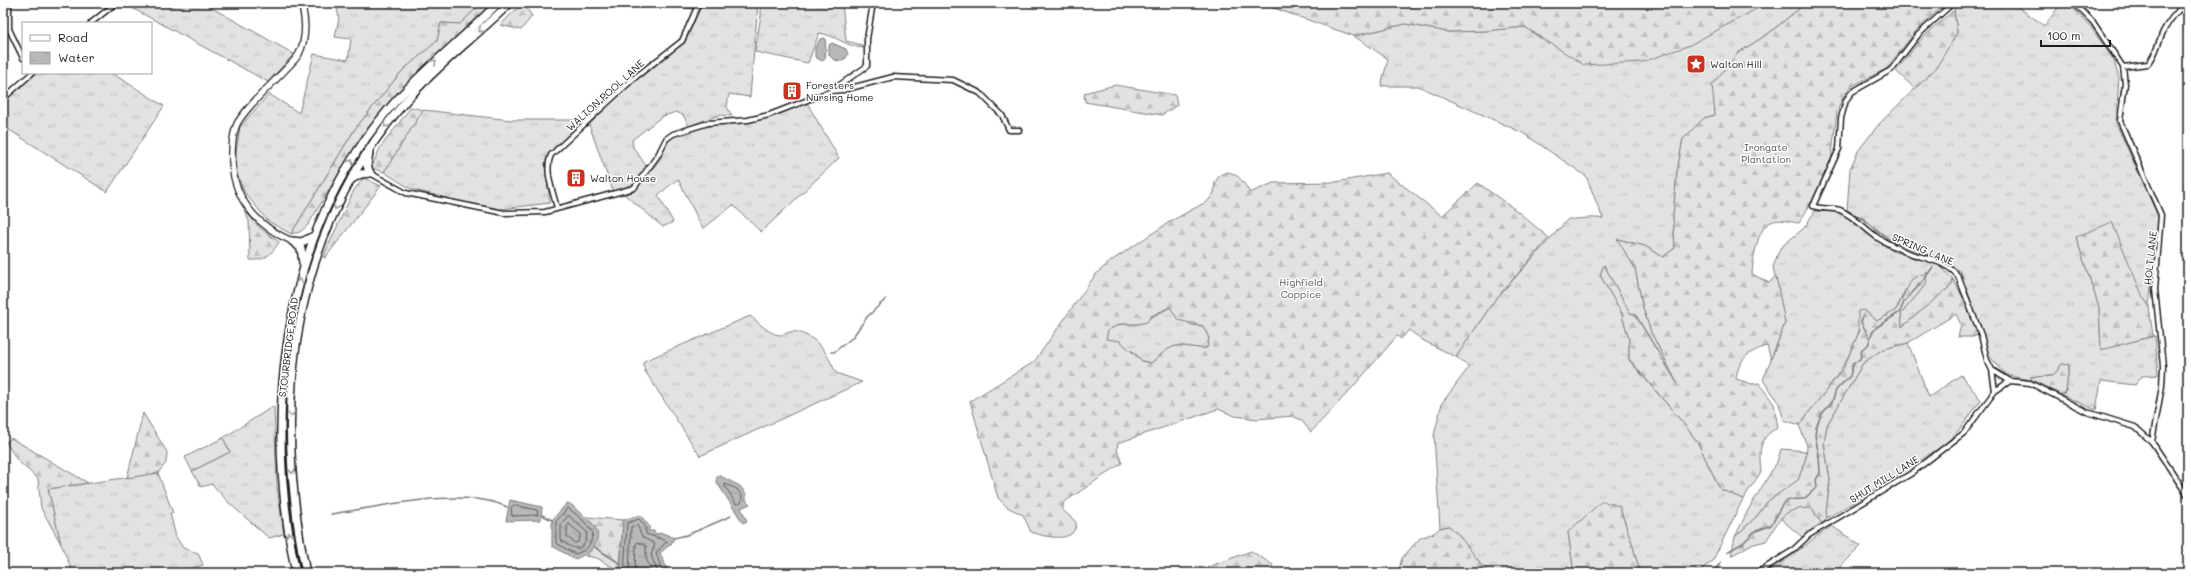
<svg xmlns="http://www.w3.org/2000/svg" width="2191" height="576" font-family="Mali,sans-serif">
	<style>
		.grass { fill: url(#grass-tufts); stroke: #7f7f7f }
		.forest { fill: url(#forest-firs); stroke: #7f7f7f; fill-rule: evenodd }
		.pitch { fill: #e2e2e2; stroke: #7f7f7f }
		.water { fill: url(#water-ripples); stroke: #7a7a7a }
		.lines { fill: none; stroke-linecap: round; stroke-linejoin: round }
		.shore { stroke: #5a5a5a; stroke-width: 1 }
		.stream { stroke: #7a7a7a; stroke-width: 1.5 }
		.street-casing { stroke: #1c1c1c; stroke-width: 7 }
		.secondary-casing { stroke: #1c1c1c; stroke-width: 8 }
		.highway-casing { stroke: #1c1c1c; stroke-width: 10 }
		.street { stroke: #fff; stroke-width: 4 }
		.secondary { stroke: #fff; stroke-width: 5.5 }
		.highway { stroke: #fff; stroke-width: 7 }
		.oneway { stroke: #999 }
		.labels { text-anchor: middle; stroke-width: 3; stroke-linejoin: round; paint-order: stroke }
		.poi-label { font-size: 10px; fill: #1c1c1c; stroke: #fff; text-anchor: start }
		.street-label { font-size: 10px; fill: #1c1c1c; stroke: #fff }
		.park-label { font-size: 10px; fill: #575757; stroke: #fff }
	</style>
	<defs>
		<pattern id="grass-tufts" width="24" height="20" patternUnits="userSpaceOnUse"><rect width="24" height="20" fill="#e2e2e2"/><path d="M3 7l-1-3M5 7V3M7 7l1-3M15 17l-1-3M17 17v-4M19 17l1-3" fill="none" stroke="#c1c1c1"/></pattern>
		<pattern id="forest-firs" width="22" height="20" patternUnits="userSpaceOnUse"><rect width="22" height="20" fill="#e2e2e2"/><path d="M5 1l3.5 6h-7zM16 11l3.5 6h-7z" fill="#c1c1c1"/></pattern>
		<pattern id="water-ripples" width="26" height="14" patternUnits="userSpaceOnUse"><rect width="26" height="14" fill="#b8b8b8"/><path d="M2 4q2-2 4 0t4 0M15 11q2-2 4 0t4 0" fill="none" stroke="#9e9e9e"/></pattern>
	</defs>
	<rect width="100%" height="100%" fill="#fff"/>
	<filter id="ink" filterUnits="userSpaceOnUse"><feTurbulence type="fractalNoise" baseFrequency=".025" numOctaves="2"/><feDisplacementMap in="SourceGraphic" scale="8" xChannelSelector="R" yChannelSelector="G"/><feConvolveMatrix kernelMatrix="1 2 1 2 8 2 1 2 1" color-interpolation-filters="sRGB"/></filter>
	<g filter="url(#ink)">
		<path class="grass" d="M 123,3 L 203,3 L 294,54 L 268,82 Z
			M 336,3 L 482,3 L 460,24 L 441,23 L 437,41 L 402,71 L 355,129 L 291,234 L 268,221 L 245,193 L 237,174 L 236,152 L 240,127 L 269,94 L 299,113 L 314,54 L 348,60 L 351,39 L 335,37 L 339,19 Z
			M 670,3 L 696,3 L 694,9 L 670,7 Z
			M 702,3 L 758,3 L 750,97 L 729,94 L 727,107 L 732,116 L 719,115 L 689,126 L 683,115 L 676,112 L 661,117 L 632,140 L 633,147 L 647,167 L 631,187 L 613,191 L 589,125 L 633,81 L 685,42 Z
			M 761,3 L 842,3 L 846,41 L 862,45 L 863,48 C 847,47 835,35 819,33 L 808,63 L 755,52 L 761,15 Z
			M 1767,3 L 1806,3 L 1768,34 L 1738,53 L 1715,115 L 1704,118 L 1683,139 L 1677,172 L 1673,215 L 1675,248 L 1663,257 L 1645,246 L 1618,239 L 1635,268 L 1643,308 L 1651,332 L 1679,387 L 1636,315 L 1630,313 L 1604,265 L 1600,275 L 1621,312 L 1629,338 L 1629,360 L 1684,424 L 1698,443 L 1720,489 L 1743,499 L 1712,562 L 1695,573 L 1640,573 L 1632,543 L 1619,506 L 1568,532 L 1574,573 L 1488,573 L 1457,534 L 1449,526 L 1440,528 L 1434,435 L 1442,403 L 1469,367 L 1456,357 L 1494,301 L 1568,219 C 1580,220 1592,216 1603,219 L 1586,176 L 1523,133 L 1418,86 L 1381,86 L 1388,59 L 1354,36 L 1405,24 L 1448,32 L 1485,31 L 1525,27 L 1548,44 L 1742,16 Z
			M 1962,3 L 2012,3 L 2045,26 L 2061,3 L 2068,3 L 2091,27 L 2114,61 L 2119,78 L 2116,123 L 2159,218 L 2149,306 L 2143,297 L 2076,237 L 2099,307 L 2101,349 L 2155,336 L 2158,375 L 2142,376 L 2135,385 L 2101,381 L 2096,410 L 2062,395 L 2066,391 L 2069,365 L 2062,364 L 2053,376 L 2031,377 L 2032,380 L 2009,376 L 1999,368 L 1989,355 L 1961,272 L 1940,258 L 1898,246 L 1863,218 L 1847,210 L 1850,169 L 1858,151 L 1879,124 L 1934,70 L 1957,33 L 1954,10 Z
			M 37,73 L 112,73 L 164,106 L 107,192 L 3,126 L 3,102 Z
			M 807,103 L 839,158 L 761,232 L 733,205 L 703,229 L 678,179 L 658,195 L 673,222 L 663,227 L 624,194 L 633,192 L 661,158 L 661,150 L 668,139 L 680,134 L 720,123 L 763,119 Z
			M 423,110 L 511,120 L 586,120 L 550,152 L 545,163 L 550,203 L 493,210 L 411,189 L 384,172 Z
			M 1815,211 L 1837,212 L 1844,215 L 1892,251 L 1939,265 L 1953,279 L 1952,285 L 1902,327 L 1901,314 L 1926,284 L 1905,290 L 1896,310 L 1877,321 L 1864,310 C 1856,358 1828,388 1799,425 L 1784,420 L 1778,401 L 1763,380 L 1785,323 L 1773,267 L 1780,248 L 1804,228 Z
			M 1171,307 L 1191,325 L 1203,326 L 1209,338 L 1207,348 C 1197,349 1190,346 1180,346 C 1169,345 1158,358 1151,363 L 1142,361 L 1134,352 L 1106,339 L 1108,330 L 1120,324 L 1138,324 Z
			M 750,316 C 757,321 769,334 779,335 C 785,335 790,330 797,332 C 820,338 827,354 836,373 L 862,382 L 700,456 L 645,371 L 643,364 L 644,361 Z
			M 1908,343 L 1929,397 L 1961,375 L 1981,400 L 1960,429 L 1945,444 L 1896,477 L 1827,518 L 1826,511 L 1830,480 L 1824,443 L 1827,425 L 1863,363 L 1883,349 Z
			M 274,406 L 277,487 L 284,534 L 269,538 L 229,503 L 212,484 L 201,487 L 192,471 L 230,452 L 223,438 Z
			M 1781,449 L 1806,451 L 1806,458 L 1798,481 L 1768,501 L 1757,516 L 1735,537 L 1748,510 L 1777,462 Z
			M 158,473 L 173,513 L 170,513 L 176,537 L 183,548 L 198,553 L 203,565 L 179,573 L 73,573 L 61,544 L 48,489 Z
			M 1795,508 L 1812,508 L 1822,524 L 1802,537 L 1781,519 L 1784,514 Z
			M 1832,526 L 1861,546 L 1834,573 L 1764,573 C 1790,561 1808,540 1832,526 Z"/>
		<path class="forest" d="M 482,3 L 493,3 L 417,73 L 363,133 L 308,225 L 300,232 L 291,234 L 355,129 L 402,71 L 437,41 L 441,23 L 460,24 Z
			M 523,3 L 532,16 L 521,30 L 500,25 Z
			M 1259,3 L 1767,3 L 1690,45 L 1643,62 L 1584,65 L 1525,27 L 1485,31 L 1448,32 L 1405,24 L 1354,36 Z
			M 1806,3 L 1946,3 L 1916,31 L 1886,69 L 1850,87 L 1842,100 L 1837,111 L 1830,171 L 1799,223 C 1789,222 1780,218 1771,222 C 1757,227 1753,261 1752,274 L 1769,283 L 1776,276 L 1785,323 L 1771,359 L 1767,346 C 1748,352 1739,358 1736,379 L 1752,384 L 1759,383 L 1774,404 L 1778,428 C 1758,436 1759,454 1761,472 L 1743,499 L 1720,489 L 1698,443 L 1684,424 L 1629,359 L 1629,338 L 1621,312 L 1600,275 L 1604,265 L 1630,313 L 1635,315 L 1677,383 L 1651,332 L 1643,308 L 1635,268 L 1617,239 L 1645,246 L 1663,257 L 1675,248 L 1673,215 L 1677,172 L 1683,139 L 1704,118 L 1715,115 L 1712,85 L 1738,53 L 1768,34 Z
			M 1954,10 L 1957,33 L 1936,68 L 1915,89 L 1896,71 L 1922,38 Z
			M 1115,85 L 1175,95 L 1177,105 L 1162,115 L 1085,102 L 1084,93 Z
			M 411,107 L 423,110 L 384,172 L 371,168 L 380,148 Z
			M 1228,172 C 1240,175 1244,183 1250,193 L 1273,183 L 1336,182 L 1387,173 L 1442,216 L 1478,183 L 1517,211 L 1549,238 L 1494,301 L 1456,357 L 1424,341 L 1409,330 L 1401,339 L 1397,336 L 1353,387 L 1311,432 L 1301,420 L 1293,416 L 1257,419 L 1235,416 L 1218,409 L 1118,443 L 1117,449 L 1122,463 L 1063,503 L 1063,510 C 1066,514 1072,517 1075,521 C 1077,523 1076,527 1075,529 C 1069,543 1042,536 1031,532 L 1023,515 L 1007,507 L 998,498 L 970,401 L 1034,362 L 1096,274 L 1111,261 L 1171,221 L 1208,201 L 1214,193 L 1215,182 L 1220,175 ZM 1170,307 L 1178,320 L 1203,326 L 1209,338 L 1207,348 C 1197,349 1190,346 1179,346 C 1169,345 1158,358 1151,363 L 1142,361 L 1120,341 L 1106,339 L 1108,330 L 1120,324 L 1138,324 L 1147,322 L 1151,316 Z
			M 364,178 L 381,186 L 325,258 L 323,257 L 354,190 Z
			M 244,210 L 260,228 L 279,242 C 271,255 265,261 250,260 L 249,221 Z
			M 2112,222 L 2143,297 L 2149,306 L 2153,336 L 2101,350 L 2099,307 L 2076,237 Z
			M 1927,272 L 1926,284 L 1901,314 L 1902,327 L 1952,285 L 1953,279 L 1967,305 L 1978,335 L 1973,337 L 1958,337 L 1961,325 L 1956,314 L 1908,343 L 1883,349 L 1863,363 L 1827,425 L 1824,443 L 1830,480 L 1826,511 L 1827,518 L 1822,524 L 1812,508 C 1782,508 1781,518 1766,541 L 1750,545 L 1731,556 L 1735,537 L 1757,516 L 1768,501 L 1798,480 L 1806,458 L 1807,446 L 1799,425 L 1843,369 L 1860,330 L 1858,327 L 1858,311 L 1864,310 L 1877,321 L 1896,310 L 1912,279 Z
			M 2062,364 L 2069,365 L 2066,391 L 2062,395 L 2032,380 L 2031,377 L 2053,376 Z
			M 143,413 L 167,452 L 166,463 L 158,473 L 127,478 Z
			M 11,438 L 88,483 L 48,489 L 61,544 L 41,508 L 38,479 L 17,460 L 6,442 Z
			M 1602,501 L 1619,506 L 1632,543 L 1640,573 L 1574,573 L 1568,532 Z
			M 586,517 L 623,520 L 620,572 L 597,558 L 585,556 L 592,550 L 595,527 Z
			M 1449,526 L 1458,534 L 1488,573 L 1398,573 L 1402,558 L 1420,538 L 1434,533 L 1440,528 Z
			M 1251,551 L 1273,565 L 1270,573 L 1192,573 Z"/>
		<path class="pitch" d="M 223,438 L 230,452 L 192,471 L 185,457 Z"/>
		<path class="water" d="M 825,38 L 826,50 L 825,59 L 822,61 L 815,57 L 815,48 L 820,39 Z
			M 832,43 L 846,49 L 848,54 L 846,58 L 841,61 L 834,60 L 829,55 L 829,45 Z
			M 718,475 L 740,486 L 746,494 L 746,500 L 750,504 L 741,508 L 747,521 L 743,523 L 716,481 Z
			M 510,500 L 542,507 L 541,520 L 506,521 Z
			M 567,503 C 572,504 575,508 579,512 C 585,516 591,521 595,527 C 604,542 587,555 575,559 L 552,546 L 552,520 Z
			M 640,515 L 650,527 L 648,531 L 654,531 L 656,534 L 663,533 L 674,538 L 671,544 L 660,553 L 668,571 L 666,573 L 620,573 L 623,520 Z"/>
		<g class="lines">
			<path class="shore" d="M 725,484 L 737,489 L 742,496 L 741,503 L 736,504 L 725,486 Z
				M 514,505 L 537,510 L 538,515 L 512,516 L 511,508 Z
				M 568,508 L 583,520 L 593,533 C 591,545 587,551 575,554 L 556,543 L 556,522 Z
				M 569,516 L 587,532 C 586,553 574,551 561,540 L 561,524 Z
				M 569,524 L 581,534 L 578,542 L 575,543 L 567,537 L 567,527 Z
				M 624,573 L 627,523 L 639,519 L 645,526 L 646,534 L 667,541 L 656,553 L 663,573
				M 629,573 L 631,527 L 637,525 L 642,537 L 655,544 L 651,555 L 658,573
				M 635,573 L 636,544 L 638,542 L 646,546 L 646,558 L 652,573"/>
			<path class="stream" d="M 1847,211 L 1863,219 L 1890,241 L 1906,249
				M 1863,316 L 1861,322 L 1869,337
				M 831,352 L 834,352 L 852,338 L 867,317 L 886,299
				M 331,514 C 380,507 463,486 507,507
				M 542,515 L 552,520
				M 674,538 L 687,535 L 731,516
				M 593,546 L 621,564
				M 1727,552 L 1743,543 L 1754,532 L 1771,525 C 1784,507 1776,498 1804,499 L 1817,487 L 1816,480 L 1820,473 L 1819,456 L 1815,435 L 1816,428 L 1821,415 L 1832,402 L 1836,390 L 1850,376 L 1853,364 L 1860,359 L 1862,349 L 1868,345 L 1872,333 L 1877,327 L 1900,312 L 1904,302 L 1922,282 L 1933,267
				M 1713,573 L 1721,562"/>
			<g class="street-casing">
				<path id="street" d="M 9,3 L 9,29 L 23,58
					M 1953,3 L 1918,35 L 1891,70 L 1852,92 L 1846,100 L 1841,118 L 1839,149 L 1813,206 C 1822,210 1831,207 1840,210 C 1855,217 1865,229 1878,238 C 1886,243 1897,248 1906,252 C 1924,259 1945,260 1958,276 L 1981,335 L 1987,360 L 1992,370 L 2010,381
					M 2074,3 L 2093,22 L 2123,67 L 2125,84 L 2120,121 L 2161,215 L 2155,289 L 2163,366 L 2162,386 L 2152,442
					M 91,23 L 116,3
					M 2123,67 L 2148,64 C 2157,54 2158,41 2164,30 C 2170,19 2177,11 2186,3
					M 831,91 L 843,90 L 893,77 L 953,80 L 980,93 L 1002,115 L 1009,130 L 1019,130
					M 3,99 L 32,73
					M 370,173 L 406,193 L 504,213 L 545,212 L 634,188 L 658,155 L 666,139 L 673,134 L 708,123 L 748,120 L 769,115 L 831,91 L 867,66 L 867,39 L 873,3
					M 557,208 C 553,192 544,170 551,155 L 633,79 L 682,41 L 699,3
					M 1992,370 L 1995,391
					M 1757,573 L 1792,551 L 1809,535 L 1912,473 L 1948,445 L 1964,433 L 1995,391 L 2010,381 L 2030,383 L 2087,412 L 2135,427 L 2152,442 L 2188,496"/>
			</g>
			<g class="secondary-casing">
				<path id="secondary" d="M 292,241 C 254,225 230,194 232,152 C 232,143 234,129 238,122 C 251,102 269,87 285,70 C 290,65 296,59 299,54 C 307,37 306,20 301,3"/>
			</g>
			<g class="highway-casing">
				<path id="highway" d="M 369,153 L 367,166 L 370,173
					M 352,179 L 361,174 L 370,173
					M 292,241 L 301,248 L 303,263
					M 292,241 L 302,242 L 314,236
					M 296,573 C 264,421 280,246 379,121 C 414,76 459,43 498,3
					M 306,573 C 272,405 289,238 404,103 C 436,66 475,37 510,3"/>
			</g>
			<use href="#street" class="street"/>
			<use href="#secondary" class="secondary"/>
			<use href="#highway" class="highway"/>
		</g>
		<defs><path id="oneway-chevron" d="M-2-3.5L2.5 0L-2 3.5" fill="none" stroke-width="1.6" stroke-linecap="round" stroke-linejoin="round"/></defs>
		<g class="oneway">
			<use href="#oneway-chevron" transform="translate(481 30) rotate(139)"/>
			<use href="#oneway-chevron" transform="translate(434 62) rotate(-44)"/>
			<use href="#oneway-chevron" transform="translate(386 125) rotate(128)"/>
			<use href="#oneway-chevron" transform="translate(351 162) rotate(-58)"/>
			<use href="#oneway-chevron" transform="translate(336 207) rotate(116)"/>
			<use href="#oneway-chevron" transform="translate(300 281) rotate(-75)"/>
			<use href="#oneway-chevron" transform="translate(291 414) rotate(92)"/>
			<use href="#oneway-chevron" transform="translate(292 471) rotate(86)"/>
			<use href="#oneway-chevron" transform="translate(289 535) rotate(-99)"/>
		</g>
	</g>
	<defs>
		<g id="sight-square" transform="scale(1)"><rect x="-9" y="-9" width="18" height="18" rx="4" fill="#c8321e" stroke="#fff"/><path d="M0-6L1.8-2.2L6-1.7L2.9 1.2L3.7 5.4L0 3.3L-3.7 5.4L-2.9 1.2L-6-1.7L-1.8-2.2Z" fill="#fff"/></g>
		<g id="building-square" transform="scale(1)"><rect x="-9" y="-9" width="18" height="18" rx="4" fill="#c8321e" stroke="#fff"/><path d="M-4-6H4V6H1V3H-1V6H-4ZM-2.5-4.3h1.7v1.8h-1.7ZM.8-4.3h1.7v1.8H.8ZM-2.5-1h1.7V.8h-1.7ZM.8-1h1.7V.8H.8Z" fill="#fff"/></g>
	</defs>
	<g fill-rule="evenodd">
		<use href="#sight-square" x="1696" y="64"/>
		<use href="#building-square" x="792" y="91"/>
		<use href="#building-square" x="576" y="178"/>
	</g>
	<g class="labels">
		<g class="poi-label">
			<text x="1710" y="68">Walton Hill</text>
			<text x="806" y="89">Foresters<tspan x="806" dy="12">Nursing Home</tspan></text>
			<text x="590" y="182">Walton House</text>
		</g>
		<g class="street-label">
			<text transform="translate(605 95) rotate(-42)" y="4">WALTON POOL LANE</text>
			<text transform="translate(1923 249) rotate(23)" y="4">SPRING LANE</text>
			<text transform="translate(2150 258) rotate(-84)" y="4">HOLT LANE</text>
			<text transform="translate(288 347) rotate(-83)" y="4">STOURBRIDGE ROAD</text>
			<text transform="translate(1884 479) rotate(-32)" y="4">SHUT MILL LANE</text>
		</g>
		<g class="park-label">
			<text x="1766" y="151">Irongate<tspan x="1766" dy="12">Plantation</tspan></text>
			<text x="1301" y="286">Highfield<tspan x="1301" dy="12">Coppice</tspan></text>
		</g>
	</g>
	<rect width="2191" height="576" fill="none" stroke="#fff" stroke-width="16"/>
	<rect x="8" y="8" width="2175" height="560" fill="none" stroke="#1c1c1c" stroke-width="1.5" filter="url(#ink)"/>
	<rect x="22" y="22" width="130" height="52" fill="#ffffff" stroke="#a4a4a4"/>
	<rect x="30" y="35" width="20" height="6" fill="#ffffff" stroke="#a4a4a4"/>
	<text x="58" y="42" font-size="12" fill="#1c1c1c">Road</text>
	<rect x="30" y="52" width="20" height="12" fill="url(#water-ripples)" stroke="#a4a4a4"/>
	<text x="58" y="62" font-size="12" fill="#1c1c1c">Water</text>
	<path d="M2041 40v6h69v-6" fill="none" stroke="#1c1c1c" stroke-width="2"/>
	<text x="2047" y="40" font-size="12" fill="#1c1c1c" stroke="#ffffff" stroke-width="3" paint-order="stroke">100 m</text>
</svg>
